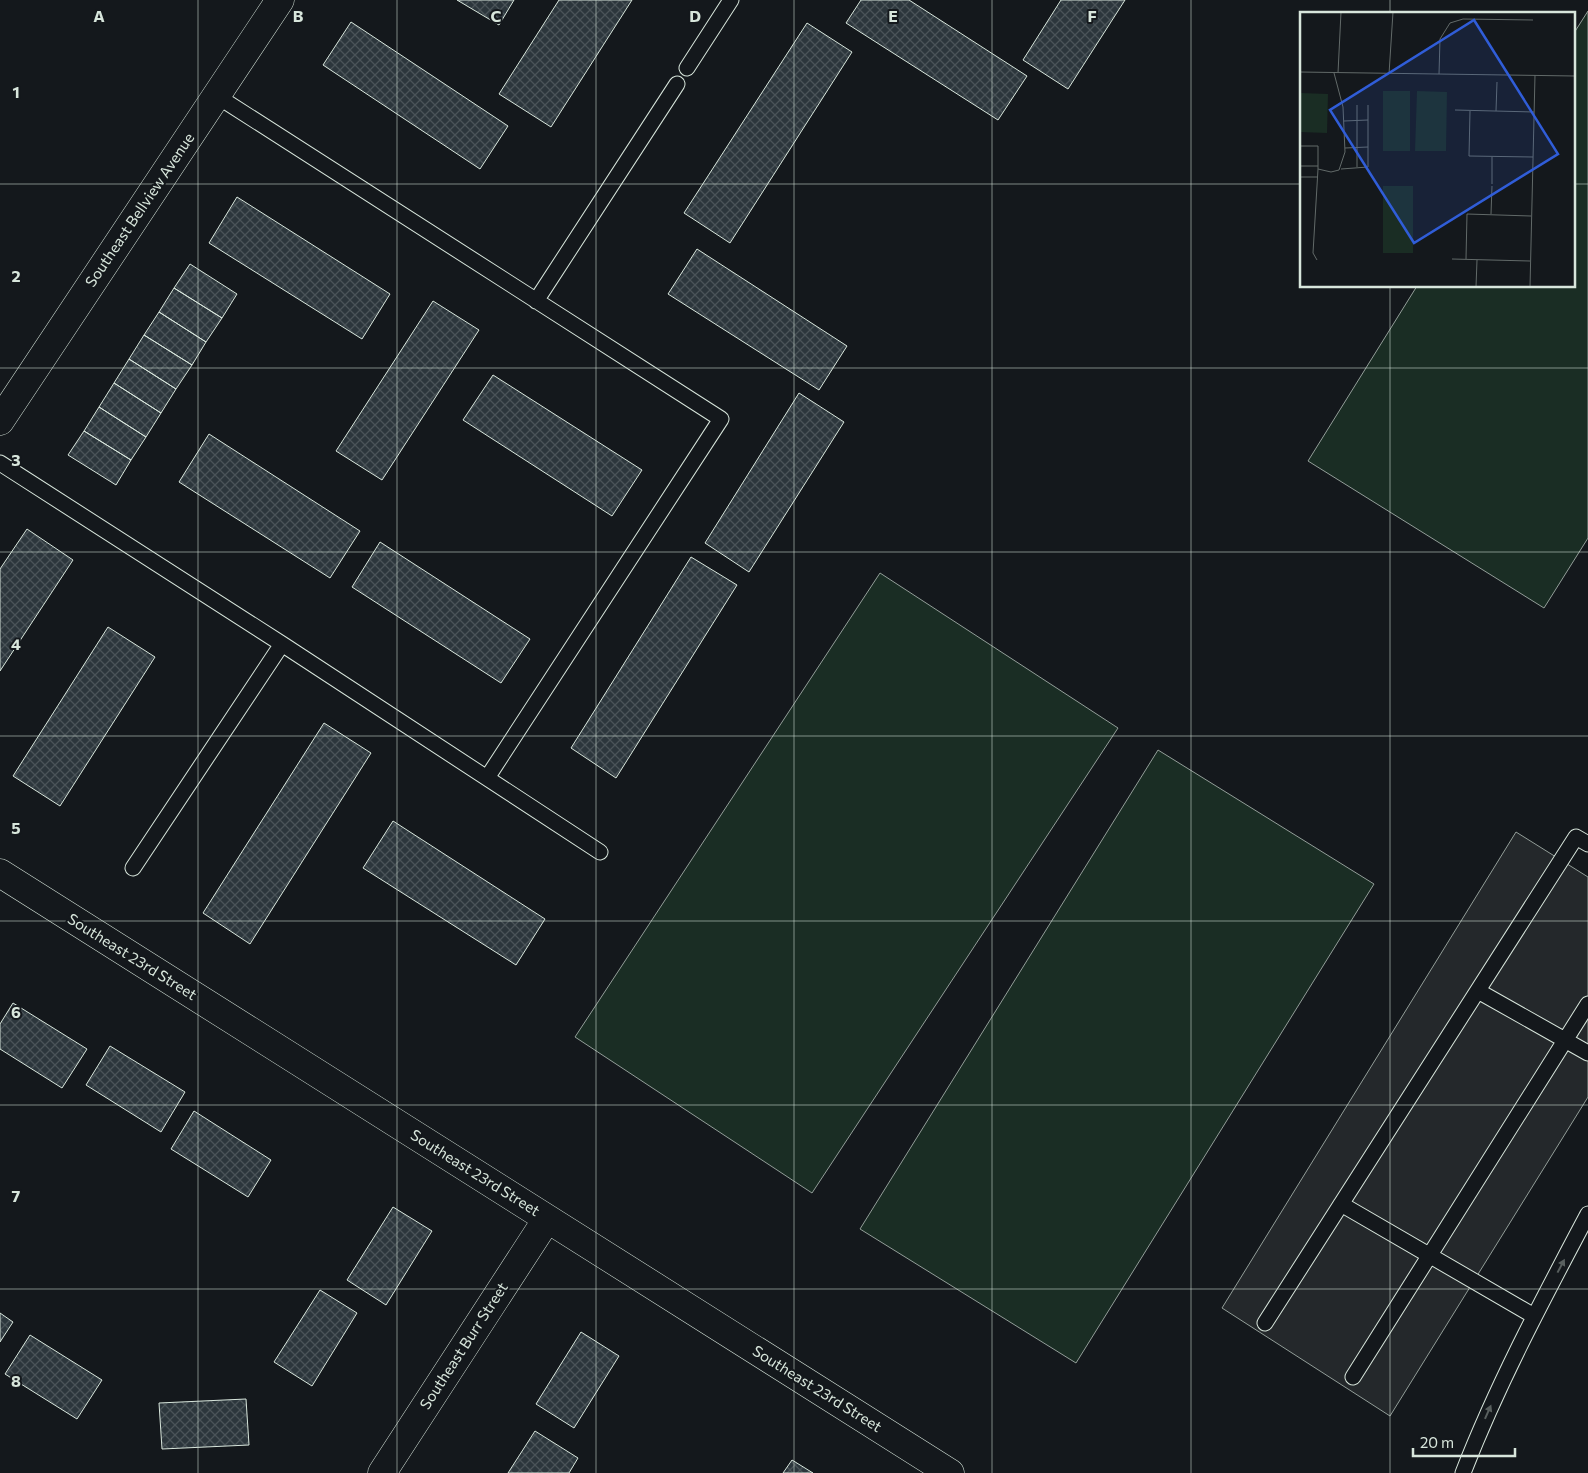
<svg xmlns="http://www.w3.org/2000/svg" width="1588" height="1473" font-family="Commissioner,sans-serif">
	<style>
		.pitch { fill: #1a2d24; stroke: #939e99 }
		.parking { fill: #24282b; stroke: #939e99 }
		.building { fill: url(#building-cross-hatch); stroke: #d8e6dc }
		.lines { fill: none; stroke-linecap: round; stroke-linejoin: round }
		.service-casing { stroke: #d8e6dc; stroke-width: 17 }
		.minor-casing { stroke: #d8e6dc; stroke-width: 29 }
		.service { stroke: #14181c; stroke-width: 15 }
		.minor { stroke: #14181c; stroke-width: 28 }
		.oneway { fill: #59605f }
		.grid { fill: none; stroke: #d8e6dc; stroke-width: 1; stroke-opacity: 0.55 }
		.labels { text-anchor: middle; stroke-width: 4; stroke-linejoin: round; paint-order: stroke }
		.street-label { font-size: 15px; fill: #d8e6dc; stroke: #14181c }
		.inset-road { fill: none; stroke: #626a69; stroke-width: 1 }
		.view { fill: #305dd8; fill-opacity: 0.15; stroke: #305dd8; stroke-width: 2.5 }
		.inset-edge { fill: none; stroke: #d8e6dc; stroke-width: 2.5 }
		.grid-label { font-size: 16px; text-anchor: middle; font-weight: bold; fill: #d8e6dc; stroke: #14181c; stroke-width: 4; stroke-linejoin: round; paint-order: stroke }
	</style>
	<defs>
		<pattern id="building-cross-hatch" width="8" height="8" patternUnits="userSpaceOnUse" patternTransform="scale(1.25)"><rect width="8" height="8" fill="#2c363c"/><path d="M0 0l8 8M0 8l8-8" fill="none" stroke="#4a5358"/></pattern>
	</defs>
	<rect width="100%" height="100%" fill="#14181c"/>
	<path class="pitch" d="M 1588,11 L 1588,538 L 1544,608 L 1308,461 L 1417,286 L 1574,286 L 1574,33 Z
		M 880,573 L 1118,728 L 812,1193 L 575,1037 Z
		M 1158,750 L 1374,884 L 1076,1363 L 860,1229 Z"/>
	<path class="parking" d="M 1516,832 L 1588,877 L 1588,1097 L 1390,1416 L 1222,1308 Z"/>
	<path class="building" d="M 457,0 L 514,0 L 499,25 Z
		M 559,0 L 632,0 L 551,127 L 499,94 Z
		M 861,0 L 909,0 L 1027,76 L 998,120 L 846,23 Z
		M 1061,0 L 1125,0 L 1068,89 L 1023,60 Z
		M 351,22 L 508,126 L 480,169 L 323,65 Z
		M 807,23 L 852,52 L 730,243 L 684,213 Z
		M 237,197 L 390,294 L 362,339 L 209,243 Z
		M 697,249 L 847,346 L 819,390 L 668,294 Z
		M 190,264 L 237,294 L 222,318 L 174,288 Z
		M 174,288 L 222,318 L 206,342 L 159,312 Z
		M 433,301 L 479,330 L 382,480 L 336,451 Z
		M 159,312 L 206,342 L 192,365 L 144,335 Z
		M 144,335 L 192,365 L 176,389 L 129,359 Z
		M 129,359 L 176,389 L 161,413 L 114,383 Z
		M 493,375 L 642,470 L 612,516 L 463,420 Z
		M 114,383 L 161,413 L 146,437 L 99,407 Z
		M 799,393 L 844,422 L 749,572 L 705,543 Z
		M 99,407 L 146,437 L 131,460 L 84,431 Z
		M 84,431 L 131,460 L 116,485 L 68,455 Z
		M 209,434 L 360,531 L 330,578 L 179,482 Z
		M 27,529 L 73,560 L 0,671 L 0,569 Z
		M 380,542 L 530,639 L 501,683 L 352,587 Z
		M 691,557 L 737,585 L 616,778 L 571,748 Z
		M 108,627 L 155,657 L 60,806 L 13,776 Z
		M 324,723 L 371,753 L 250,944 L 203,913 Z
		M 393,821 L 545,919 L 516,965 L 363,868 Z
		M 13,1003 L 87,1049 L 62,1088 L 0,1049 L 0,1024 Z
		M 110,1046 L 185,1092 L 161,1132 L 86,1085 Z
		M 194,1111 L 271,1160 L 248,1197 L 171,1149 Z
		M 393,1207 L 432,1231 L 386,1305 L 347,1280 Z
		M 320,1290 L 357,1313 L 312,1386 L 274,1362 Z
		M 0,1313 L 13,1322 L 0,1342 Z
		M 581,1332 L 619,1356 L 574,1428 L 536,1404 Z
		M 30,1335 L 102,1380 L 77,1419 L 5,1374 Z
		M 246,1399 L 249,1445 L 162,1449 L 159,1403 Z
		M 535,1431 L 578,1458 L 569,1473 L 508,1473 Z
		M 792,1460 L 813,1473 L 783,1473 Z"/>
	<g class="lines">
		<g class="service-casing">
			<path id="service" d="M 687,68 L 731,0
				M 217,96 L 721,419 L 487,778
				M 536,301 L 677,84
				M 0,463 L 282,644 L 600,852
				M 133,868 L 282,644
				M 1478,991 L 1588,1053
				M 1341,1204 L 1534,1316
				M 1265,1323 L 1576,837 L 1588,844
				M 1353,1377 L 1588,1004
				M 1463,1473 C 1498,1383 1543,1299 1588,1214"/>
		</g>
		<g class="minor-casing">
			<path id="minor" d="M 0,421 L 280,0
				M 0,873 L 950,1473
				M 382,1473 L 547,1219"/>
		</g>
		<use href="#service" class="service"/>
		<use href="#minor" class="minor"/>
	</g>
	<defs><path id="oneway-solid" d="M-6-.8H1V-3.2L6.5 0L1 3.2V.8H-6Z" transform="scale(1.25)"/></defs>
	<g class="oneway">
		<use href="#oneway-solid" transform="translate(1561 1266) rotate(-62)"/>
		<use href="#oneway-solid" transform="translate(1488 1412) rotate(-66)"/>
	</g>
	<path class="grid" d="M 198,0 L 198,1473M 397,0 L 397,1473M 596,0 L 596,1473M 794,0 L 794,1473M 992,0 L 992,1473M 1191,0 L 1191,1473M 1390,0 L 1390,14M 0,184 L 1302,184M 1574,184 L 1588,184M 1390,286 L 1390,1473M 0,368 L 1588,368M 0,552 L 1588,552M 0,736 L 1588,736M 0,921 L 1588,921M 0,1105 L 1588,1105M 0,1289 L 1588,1289"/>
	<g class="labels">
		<g class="street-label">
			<text transform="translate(140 210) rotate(-56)" y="5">Southeast Bellview Avenue</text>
			<text transform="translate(132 957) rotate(32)" y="5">Southeast 23rd Street</text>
			<text transform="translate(475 1173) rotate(32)" y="5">Southeast 23rd Street</text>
			<text transform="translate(464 1346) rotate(-57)" y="5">Southeast Burr Street</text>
			<text transform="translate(817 1389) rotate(32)" y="5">Southeast 23rd Street</text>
		</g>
	</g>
	<g transform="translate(1300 12)">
		<rect width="275" height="275" fill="#14181c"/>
		<path d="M 83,79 L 110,79 L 110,139 L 83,139 ZM 117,79 L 147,80 L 146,139 L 115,139 ZM 0,81 L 28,82 L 27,121 L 0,120 ZM 83,174 L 113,174 L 113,241 L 83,241 Z" fill="#1a2d24"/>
		<path class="inset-road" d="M 0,60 L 275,64M 38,61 L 41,0M 89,62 L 93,0M 139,62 L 140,27 L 150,11 L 163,7 L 233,8M 155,98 L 234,100M 170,99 L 169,144 L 233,145M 196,99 L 197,70M 44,109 L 68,108M 0,134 L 18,134 L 18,157M 45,136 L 68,135M 0,154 L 18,154M 57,155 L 57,93M 41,157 L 68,155 L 68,93M 0,165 L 18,165M 192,172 L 192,145M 191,202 L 192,174M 152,247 L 230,249M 166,247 L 167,202 L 231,204M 17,248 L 13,241 L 18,157 L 31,160 L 39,158 L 45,140 L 43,95 L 34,61M 176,275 L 177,248M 230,275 L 235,63"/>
		<path class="view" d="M 174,8 L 258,142 L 114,231 L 30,98 Z"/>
		<rect width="275" height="275" class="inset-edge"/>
	</g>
	<g class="grid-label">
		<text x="99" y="22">A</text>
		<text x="298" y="22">B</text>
		<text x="496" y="22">C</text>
		<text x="695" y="22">D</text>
		<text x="893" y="22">E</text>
		<text x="1092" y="22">F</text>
		<text x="16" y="98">1</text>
		<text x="16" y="282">2</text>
		<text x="16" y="466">3</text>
		<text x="16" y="650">4</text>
		<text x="16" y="834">5</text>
		<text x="16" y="1018">6</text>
		<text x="16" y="1202">7</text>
		<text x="16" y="1387">8</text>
	</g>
	<path d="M1413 1448v8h102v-8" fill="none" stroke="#d8e6dc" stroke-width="2.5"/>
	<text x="1420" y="1448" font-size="15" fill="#d8e6dc" stroke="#14181c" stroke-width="4" paint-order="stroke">20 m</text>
</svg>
